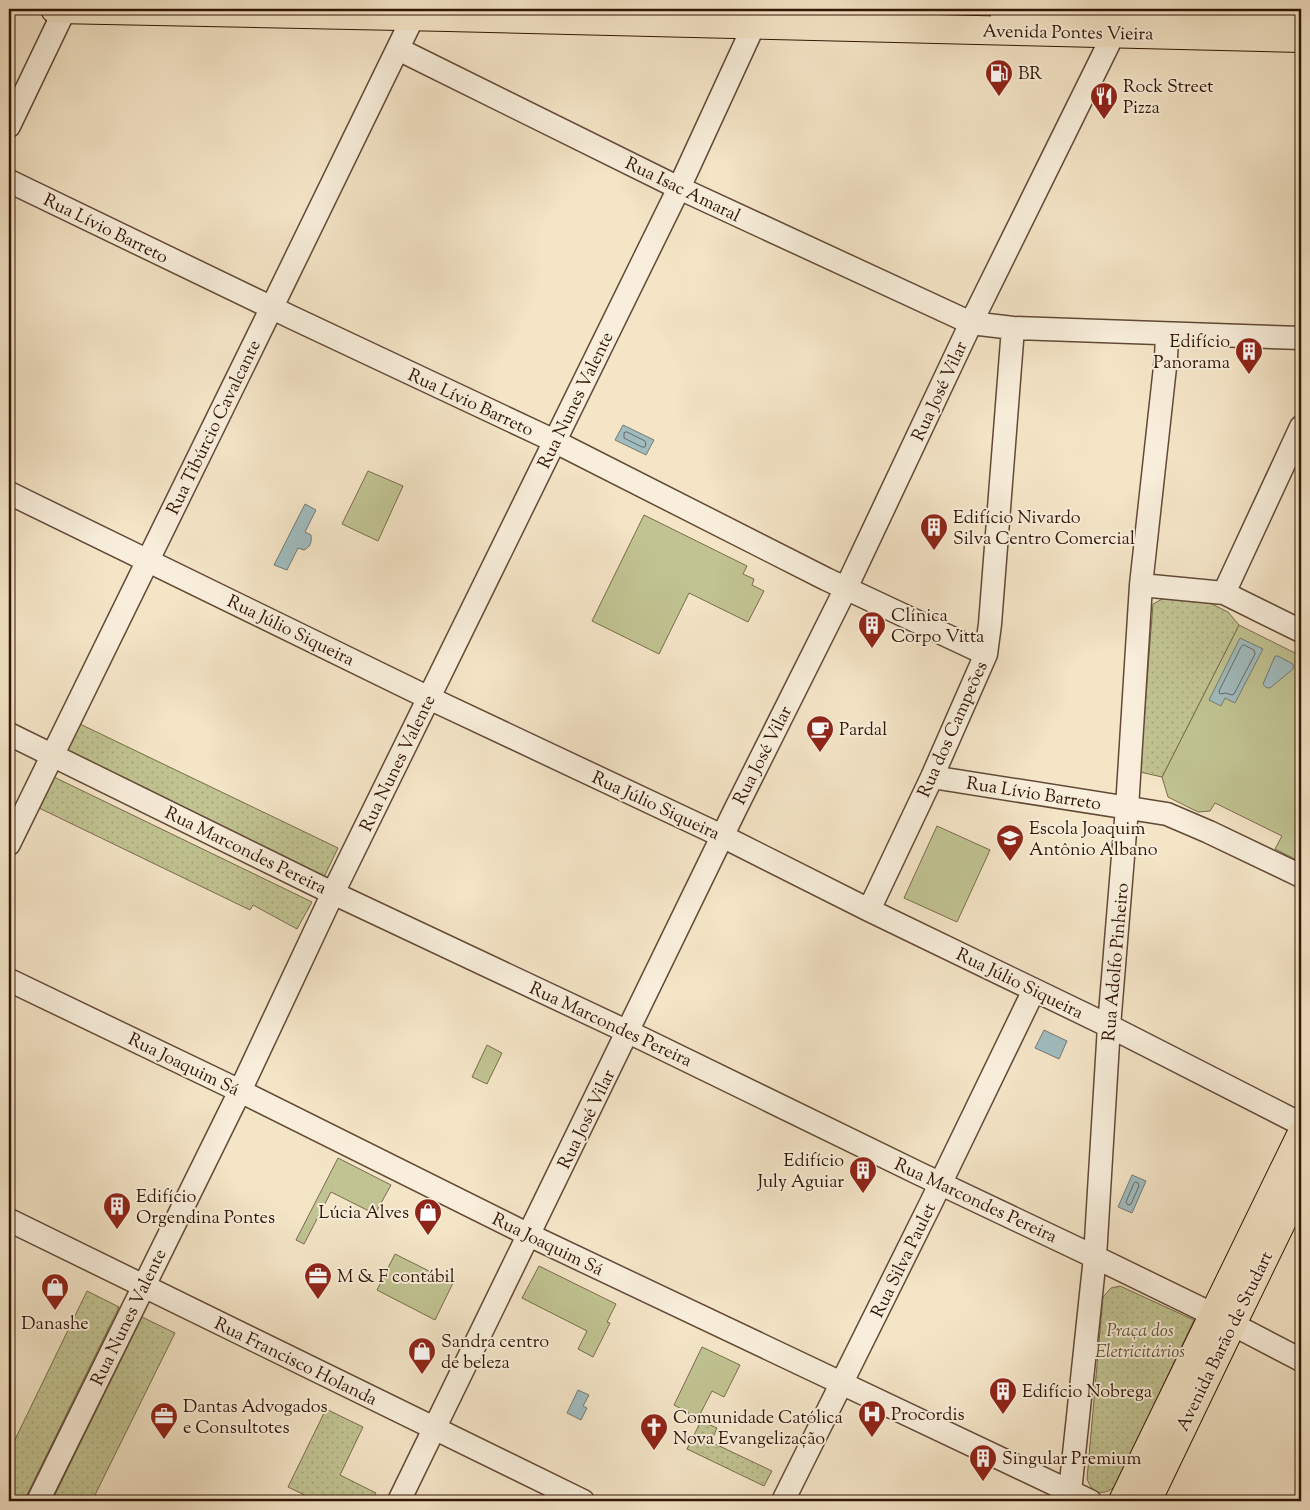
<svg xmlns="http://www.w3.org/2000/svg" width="1310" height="1510" font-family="'Sorts Mill Goudy',serif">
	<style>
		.grass { fill: #c1c392; stroke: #796c4c }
		.park { fill: url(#park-dots); stroke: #796c4c }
		.water { fill: #a0bcbf; stroke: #747975 }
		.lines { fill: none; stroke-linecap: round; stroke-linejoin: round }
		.shore { stroke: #686862; stroke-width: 1 }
		.minor-casing { stroke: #624936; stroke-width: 25 }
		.major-casing { stroke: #311505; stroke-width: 30 }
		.minor { stroke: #f8eedb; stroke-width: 22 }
		.major { stroke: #f4e5c7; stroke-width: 28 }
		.labels { text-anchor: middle; stroke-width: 4; stroke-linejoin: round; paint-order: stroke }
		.street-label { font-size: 18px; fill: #311505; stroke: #f8eedb }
		.poi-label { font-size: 18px; fill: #311505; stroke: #f8eedb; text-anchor: start }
		.park-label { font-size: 18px; font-style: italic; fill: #635236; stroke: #f8eedb }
	</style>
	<defs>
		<pattern id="park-dots" width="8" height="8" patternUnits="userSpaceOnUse" patternTransform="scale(1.25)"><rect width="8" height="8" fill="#c1c392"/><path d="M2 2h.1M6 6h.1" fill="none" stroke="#a6a77c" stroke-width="1.8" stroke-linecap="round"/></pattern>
	</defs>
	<rect width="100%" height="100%" fill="#f4e5c7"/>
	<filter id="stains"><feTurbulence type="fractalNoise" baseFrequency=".004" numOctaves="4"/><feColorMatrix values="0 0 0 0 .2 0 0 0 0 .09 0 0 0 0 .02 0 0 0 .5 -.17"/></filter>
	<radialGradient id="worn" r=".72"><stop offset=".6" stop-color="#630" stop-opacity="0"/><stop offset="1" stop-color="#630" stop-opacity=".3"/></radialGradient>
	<path class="grass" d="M 368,471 L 403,486 L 378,541 L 342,524 Z
		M 644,515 L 747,566 L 743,574 L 754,579 L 752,585 L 764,591 L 748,622 L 689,593 L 659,654 L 592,621 Z
		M 1239,625 L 1301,656 L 1301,862 L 1275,849 L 1282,836 L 1215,803 L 1210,811 L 1198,812 L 1168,797 L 1162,777 Z
		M 937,826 L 990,850 L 957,922 L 904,898 Z
		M 487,1045 L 502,1053 L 487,1084 L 472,1077 Z
		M 338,1158 L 391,1185 L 375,1214 L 331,1192 L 304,1244 L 296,1240 Z
		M 395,1254 L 453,1283 L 435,1320 L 377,1290 Z
		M 539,1266 L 616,1304 L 607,1322 L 610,1323 L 593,1357 L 578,1349 L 587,1331 L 522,1298 Z
		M 702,1347 L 740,1365 L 724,1397 L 712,1391 L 696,1422 L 687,1418 L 689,1413 L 674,1405 Z"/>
	<path class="park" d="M 1166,597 L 1202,599 L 1228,612 L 1239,625 L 1162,777 L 1140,772 L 1153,604 Z
		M 80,724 L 338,848 L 323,879 L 65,755 Z
		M 54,777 L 312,902 L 297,929 L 253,905 L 250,910 L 39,808 Z
		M 1120,1286 L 1194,1320 L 1116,1486 C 1103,1496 1093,1495 1087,1479 L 1103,1297 L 1111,1288 Z
		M 87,1291 L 119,1307 L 24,1501 L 9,1501 L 9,1452 Z
		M 142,1317 L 175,1333 L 92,1501 L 52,1501 Z
		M 326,1409 L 363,1427 L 340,1475 L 376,1493 L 372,1501 L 317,1501 L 288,1487 Z
		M 701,1421 L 717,1428 L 711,1442 L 772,1471 L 764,1486 L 687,1449 Z"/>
	<path class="water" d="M 623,425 L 654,440 L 646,455 L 615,440 Z
		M 305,504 L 316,510 L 305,532 L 311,535 C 312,543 310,547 304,550 L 298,548 L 287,570 L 274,565 Z
		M 1240,638 L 1263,649 L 1235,703 L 1225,698 L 1221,706 L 1209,700 Z
		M 1275,656 L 1278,656 L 1293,664 L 1293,669 L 1270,688 C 1266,688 1265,687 1263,684 Z
		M 1044,1030 L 1067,1041 L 1059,1059 L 1035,1048 Z
		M 1132,1175 L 1146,1181 L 1132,1213 L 1118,1207 Z
		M 578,1390 L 589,1395 L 583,1406 L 587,1408 L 581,1420 L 567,1413 Z"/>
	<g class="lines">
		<path class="shore" d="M 627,432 L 645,441 L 646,444 L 645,447 L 642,447 L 624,438 L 624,433 Z
			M 1244,645 L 1254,650 L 1255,654 L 1234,694 L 1232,695 L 1226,693 L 1220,694 L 1219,691 L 1241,647 Z
			M 1136,1182 L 1138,1183 L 1139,1186 L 1131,1204 L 1128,1205 L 1126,1202 L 1134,1183 Z"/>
		<g class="minor-casing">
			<path id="minor" d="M 398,49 L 679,188 L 971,323 L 1013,328 L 1301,338
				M 9,126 L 65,9
				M 9,181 L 291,317 L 544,436 L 826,579 L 986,654
				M 9,493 L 429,698 L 722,836 L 869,910 L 1109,1026 L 1301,1124
				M 1141,585 L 1224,593 L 1301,631
				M 1224,593 L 1301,427
				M 9,734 L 318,886 L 643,1039 L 918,1173 L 1095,1257 L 1214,1315
				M 932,777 L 1167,814 L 1209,832 L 1301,876
				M 9,844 L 272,307 L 417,9
				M 869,910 L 932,777 L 986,654 L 990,624 L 1013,328
				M 9,980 L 240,1091 L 529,1235 L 1090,1501
				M 9,1220 L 583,1501
				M 1232,1324 L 1301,1360
				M 38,1501 L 240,1091 L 333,893 L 679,188 L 754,25
				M 399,1501 L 735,810 L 846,588 L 971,323 L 1120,21
				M 783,1501 L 930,1205 L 1034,990
				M 1069,1501 L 1095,1257 L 1109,1026 L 1127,808 L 1141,585 L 1166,358 L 1167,334"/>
		</g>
		<g class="major-casing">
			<path id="major" d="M 55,9 L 448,17 L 1301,38
				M 1003,9 L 1301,15
				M 1123,1501 L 1301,1135
				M 1147,1501 L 1232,1324 L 1301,1182"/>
		</g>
		<use href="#minor" class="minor"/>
		<use href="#major" class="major"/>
	</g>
	<defs>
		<g id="fuel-pin" transform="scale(1.4375)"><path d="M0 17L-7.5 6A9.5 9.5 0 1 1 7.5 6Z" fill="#8f2418" stroke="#f8eedb"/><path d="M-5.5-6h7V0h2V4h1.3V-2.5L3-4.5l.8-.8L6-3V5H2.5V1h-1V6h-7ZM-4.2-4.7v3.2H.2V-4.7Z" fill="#fff"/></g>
		<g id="restaurant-pin" transform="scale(1.4375)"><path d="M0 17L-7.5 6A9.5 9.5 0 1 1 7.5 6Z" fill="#8f2418" stroke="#f8eedb"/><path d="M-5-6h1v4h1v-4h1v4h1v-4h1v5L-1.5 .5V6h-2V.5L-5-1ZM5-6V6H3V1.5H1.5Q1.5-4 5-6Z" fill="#fff"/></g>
		<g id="building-pin" transform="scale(1.4375)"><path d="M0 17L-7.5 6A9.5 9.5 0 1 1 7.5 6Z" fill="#8f2418" stroke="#f8eedb"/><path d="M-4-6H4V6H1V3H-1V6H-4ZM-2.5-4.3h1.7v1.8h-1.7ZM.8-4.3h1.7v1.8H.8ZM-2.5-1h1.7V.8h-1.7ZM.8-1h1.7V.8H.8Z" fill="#fff"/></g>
		<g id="cafe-pin" transform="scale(1.4375)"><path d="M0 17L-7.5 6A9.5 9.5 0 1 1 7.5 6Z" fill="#8f2418" stroke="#f8eedb"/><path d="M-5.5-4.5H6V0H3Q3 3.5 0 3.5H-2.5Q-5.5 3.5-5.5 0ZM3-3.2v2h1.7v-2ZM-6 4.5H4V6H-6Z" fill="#fff"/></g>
		<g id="school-pin" transform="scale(1.4375)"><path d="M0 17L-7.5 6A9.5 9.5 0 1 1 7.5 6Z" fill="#8f2418" stroke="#f8eedb"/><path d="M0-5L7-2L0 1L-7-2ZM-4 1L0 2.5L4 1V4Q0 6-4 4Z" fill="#fff"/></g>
		<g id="shop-pin" transform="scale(1.4375)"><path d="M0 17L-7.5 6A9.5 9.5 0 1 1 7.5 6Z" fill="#8f2418" stroke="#f8eedb"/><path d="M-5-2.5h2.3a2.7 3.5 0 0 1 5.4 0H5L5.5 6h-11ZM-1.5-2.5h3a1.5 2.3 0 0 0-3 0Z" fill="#fff"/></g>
		<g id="office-pin" transform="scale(1.4375)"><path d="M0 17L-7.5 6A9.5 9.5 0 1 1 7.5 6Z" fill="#8f2418" stroke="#f8eedb"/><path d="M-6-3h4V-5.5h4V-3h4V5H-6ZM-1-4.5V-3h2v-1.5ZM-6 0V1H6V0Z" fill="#fff"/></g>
		<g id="hospital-pin" transform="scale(1.4375)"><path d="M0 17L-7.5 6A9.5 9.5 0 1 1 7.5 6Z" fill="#8f2418" stroke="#f8eedb"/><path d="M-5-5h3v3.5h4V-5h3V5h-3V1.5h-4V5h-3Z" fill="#fff"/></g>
		<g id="church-pin" transform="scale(1.4375)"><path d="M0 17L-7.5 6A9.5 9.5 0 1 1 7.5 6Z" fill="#8f2418" stroke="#f8eedb"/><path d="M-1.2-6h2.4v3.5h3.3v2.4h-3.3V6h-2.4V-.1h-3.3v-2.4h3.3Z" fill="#fff"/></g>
	</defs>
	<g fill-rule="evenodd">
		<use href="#fuel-pin" x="999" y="73"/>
		<use href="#restaurant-pin" x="1104" y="96"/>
		<use href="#building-pin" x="1249" y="351"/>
		<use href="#building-pin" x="934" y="527"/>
		<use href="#building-pin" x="872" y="625"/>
		<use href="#cafe-pin" x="820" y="729"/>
		<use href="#school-pin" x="1010" y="838"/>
		<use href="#building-pin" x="863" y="1170"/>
		<use href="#building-pin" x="117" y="1206"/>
		<use href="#shop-pin" x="428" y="1212"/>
		<use href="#office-pin" x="318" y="1276"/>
		<use href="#shop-pin" x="55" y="1287"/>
		<use href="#shop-pin" x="422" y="1351"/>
		<use href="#building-pin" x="1003" y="1391"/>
		<use href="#hospital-pin" x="872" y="1414"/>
		<use href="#office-pin" x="164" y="1416"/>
		<use href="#church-pin" x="654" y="1427"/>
		<use href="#building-pin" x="983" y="1458"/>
	</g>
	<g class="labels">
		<g class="street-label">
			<text transform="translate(1068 32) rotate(1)" y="6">Avenida Pontes Vieira</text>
			<text transform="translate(683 189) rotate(26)" y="6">Rua Isac Amaral</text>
			<text transform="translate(106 228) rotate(26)" y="6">Rua Lívio Barreto</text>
			<text transform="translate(939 391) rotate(-65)" y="6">Rua José Vilar</text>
			<text transform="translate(575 400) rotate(-64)" y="6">Rua Nunes Valente</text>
			<text transform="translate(471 402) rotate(25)" y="6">Rua Lívio Barreto</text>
			<text transform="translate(213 427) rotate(-64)" y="6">Rua Tibúrcio Cavalcante</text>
			<text transform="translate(291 630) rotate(26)" y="6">Rua Júlio Siqueira</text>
			<text transform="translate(952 729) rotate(-66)" y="6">Rua dos Campeões</text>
			<text transform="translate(762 755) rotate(-63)" y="6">Rua José Vilar</text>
			<text transform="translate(397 763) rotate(-64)" y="6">Rua Nunes Valente</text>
			<text transform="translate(1034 793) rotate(9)" y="6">Rua Lívio Barreto</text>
			<text transform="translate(656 805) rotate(25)" y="6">Rua Júlio Siqueira</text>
			<text transform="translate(246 850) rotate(26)" y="6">Rua Marcondes Pereira</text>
			<text transform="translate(1115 962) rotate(-85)" y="6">Rua Adolfo Pinheiro</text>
			<text transform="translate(1020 983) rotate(26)" y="6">Rua Júlio Siqueira</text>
			<text transform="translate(611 1024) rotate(25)" y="6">Rua Marcondes Pereira</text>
			<text transform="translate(184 1064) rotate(26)" y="6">Rua Joaquim Sá</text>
			<text transform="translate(586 1119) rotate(-64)" y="6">Rua José Vilar</text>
			<text transform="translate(976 1200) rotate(25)" y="6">Rua Marcondes Pereira</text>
			<text transform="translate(548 1244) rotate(26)" y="6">Rua Joaquim Sá</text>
			<text transform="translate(903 1260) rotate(-64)" y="6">Rua Silva Paulet</text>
			<text transform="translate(128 1317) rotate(-64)" y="6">Rua Nunes Valente</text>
			<text transform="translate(1224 1341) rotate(-64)" y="6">Avenida Barão de Studart</text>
			<text transform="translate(296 1361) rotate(26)" y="6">Rua Francisco Holanda</text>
		</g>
		<g class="poi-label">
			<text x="1018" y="79">BR</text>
			<text x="1123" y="92">Rock Street<tspan x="1123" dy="21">Pizza</tspan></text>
			<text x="1230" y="347" text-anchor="end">Edifício<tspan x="1230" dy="21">Panorama</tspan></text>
			<text x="953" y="523">Edifício Nivardo<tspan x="953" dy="21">Silva Centro Comercial</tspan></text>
			<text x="891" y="621">Clínica<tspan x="891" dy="21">Corpo Vitta</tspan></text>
			<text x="839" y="735">Pardal</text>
			<text x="1029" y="834">Escola Joaquim<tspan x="1029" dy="21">Antônio Albano</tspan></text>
			<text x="844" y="1166" text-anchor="end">Edifício<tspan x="844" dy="21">July Aguiar</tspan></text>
			<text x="136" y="1202">Edifício<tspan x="136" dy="21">Orgendina Pontes</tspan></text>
			<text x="409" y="1218" text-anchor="end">Lúcia Alves</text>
			<text x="337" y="1282">M &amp; F contábil</text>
			<text x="55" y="1329" text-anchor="middle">Danashe</text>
			<text x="441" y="1347">Sandra centro<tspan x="441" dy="21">de beleza</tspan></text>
			<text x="1022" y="1397">Edifício Nobrega</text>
			<text x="183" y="1412">Dantas Advogados<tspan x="183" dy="21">e Consultotes</tspan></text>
			<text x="891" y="1420">Procordis</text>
			<text x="673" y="1423">Comunidade Católica<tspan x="673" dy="21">Nova Evangelização</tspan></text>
			<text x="1002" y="1464">Singular Premium</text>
		</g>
		<g class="park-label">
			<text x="1140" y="1336">Praça dos<tspan x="1140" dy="21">Eletricitários</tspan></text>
		</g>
	</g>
	<rect width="1310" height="1510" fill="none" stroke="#f4e5c7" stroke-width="30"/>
	<rect x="10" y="10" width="1290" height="1490" fill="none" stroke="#311505" stroke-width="2.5"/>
	<rect x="15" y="15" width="1280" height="1480" fill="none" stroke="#311505"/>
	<rect width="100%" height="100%" filter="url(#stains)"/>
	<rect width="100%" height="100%" fill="url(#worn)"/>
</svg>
